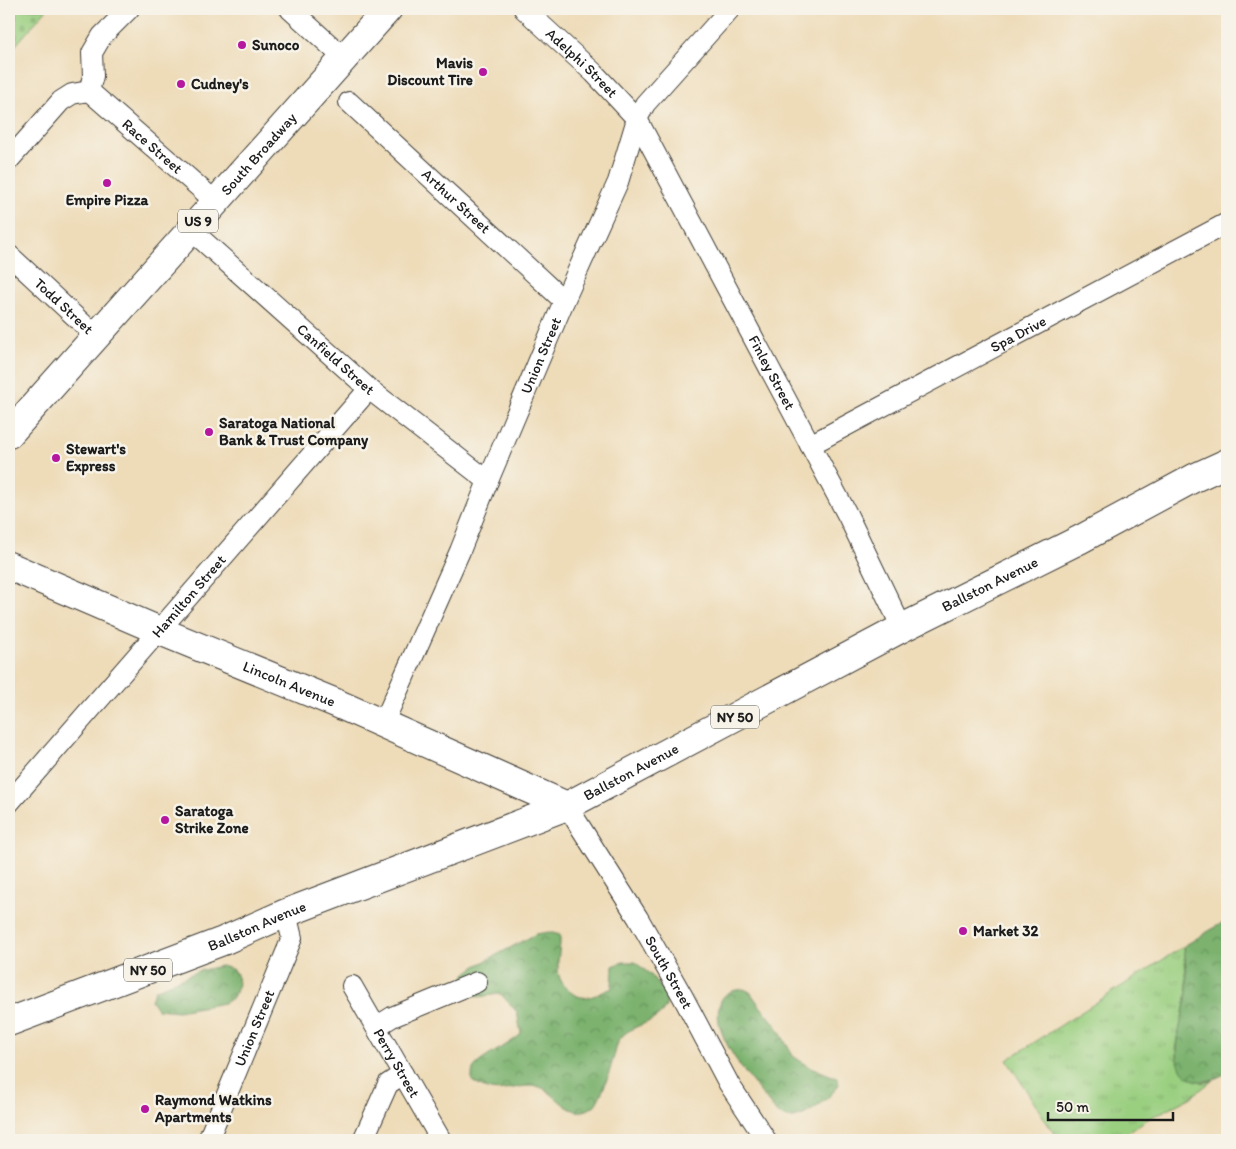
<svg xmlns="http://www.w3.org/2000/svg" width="1236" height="1149" font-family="Itim,sans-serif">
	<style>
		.grass { fill: url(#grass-tufts); stroke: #5b764e }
		.forest { fill: url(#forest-crowns); stroke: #4c6745 }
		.cemetery { fill: url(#cemetery-stones); stroke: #5b764e }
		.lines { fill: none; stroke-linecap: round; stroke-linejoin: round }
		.street-casing { stroke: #3c3934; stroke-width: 22 }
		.secondary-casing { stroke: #3c3934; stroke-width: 30 }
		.primary-casing { stroke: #3c3934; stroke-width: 30 }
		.highway-casing { stroke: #3c3934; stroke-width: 30 }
		.street { stroke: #fff; stroke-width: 20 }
		.secondary { stroke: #fff; stroke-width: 28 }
		.primary { stroke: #fff; stroke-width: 28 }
		.highway { stroke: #fff; stroke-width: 28 }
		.poi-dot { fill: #b5179e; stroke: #f7f3e8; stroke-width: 2 }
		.labels { text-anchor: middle; stroke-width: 5; stroke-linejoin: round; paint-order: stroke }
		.shield { fill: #f7f3e8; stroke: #5e5c59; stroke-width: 1 }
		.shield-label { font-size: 14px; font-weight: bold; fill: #1c1c1c }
		.poi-label { font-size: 15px; font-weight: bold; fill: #1c1c1c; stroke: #f7f3e8; text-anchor: start }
		.street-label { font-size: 15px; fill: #1c1c1c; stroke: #f7f3e8 }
	</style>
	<defs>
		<pattern id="grass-tufts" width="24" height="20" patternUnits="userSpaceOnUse" patternTransform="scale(1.25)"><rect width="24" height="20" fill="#9acf80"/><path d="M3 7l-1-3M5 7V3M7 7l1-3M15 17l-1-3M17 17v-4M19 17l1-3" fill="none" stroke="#84b16e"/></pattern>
		<pattern id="forest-crowns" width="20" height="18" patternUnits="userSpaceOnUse" patternTransform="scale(1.25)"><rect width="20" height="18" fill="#7bb26e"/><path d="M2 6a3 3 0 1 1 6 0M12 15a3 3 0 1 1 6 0" fill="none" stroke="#64905a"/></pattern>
		<pattern id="cemetery-stones" width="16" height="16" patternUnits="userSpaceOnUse" patternTransform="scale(1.25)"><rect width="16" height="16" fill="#9acf80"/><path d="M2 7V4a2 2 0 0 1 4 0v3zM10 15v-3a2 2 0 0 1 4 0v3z" fill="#84b16e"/></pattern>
	</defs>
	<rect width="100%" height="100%" fill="#f7f3e8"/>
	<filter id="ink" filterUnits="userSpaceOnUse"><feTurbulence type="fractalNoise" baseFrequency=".02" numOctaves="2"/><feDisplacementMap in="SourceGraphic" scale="10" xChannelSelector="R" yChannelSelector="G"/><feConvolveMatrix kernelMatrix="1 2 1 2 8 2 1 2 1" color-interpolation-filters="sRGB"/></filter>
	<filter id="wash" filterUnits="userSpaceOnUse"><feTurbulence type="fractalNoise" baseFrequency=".0096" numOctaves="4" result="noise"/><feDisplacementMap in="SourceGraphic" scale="20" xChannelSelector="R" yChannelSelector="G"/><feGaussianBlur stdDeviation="1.12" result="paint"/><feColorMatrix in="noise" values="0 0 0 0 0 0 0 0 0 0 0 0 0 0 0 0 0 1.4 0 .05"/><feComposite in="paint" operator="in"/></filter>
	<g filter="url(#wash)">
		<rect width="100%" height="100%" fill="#eedcb9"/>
		<path class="grass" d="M 1184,946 L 1187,991 L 1176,1050 L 1202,1083 L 1213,1080 L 1190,1098 L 1146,1120 L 1117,1140 L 1058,1140 L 1007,1060 Z"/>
		<path class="forest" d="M 1227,920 L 1227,1073 C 1212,1080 1199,1087 1185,1074 C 1167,1057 1185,1014 1187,992 C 1188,978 1185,961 1184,946 Z
			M 549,932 L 560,935 C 561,947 557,959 558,970 C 559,985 574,1000 590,997 C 597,995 605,991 612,988 L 613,966 L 623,962 L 635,962 L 651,975 L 667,995 C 667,998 667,1003 666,1006 C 658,1025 631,1023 620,1039 C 617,1043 616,1049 615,1053 C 610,1069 606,1086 598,1100 C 595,1106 593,1107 587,1110 C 565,1118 553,1086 534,1086 C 506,1085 499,1100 472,1081 C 472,1077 472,1072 473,1069 C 478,1059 511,1044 521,1034 L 517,1012 L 501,994 C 483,995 474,1003 461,986 L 465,974 L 474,967 L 536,934 Z
			M 221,966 L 232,969 L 237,974 L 238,986 L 233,997 L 224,1003 L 178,1011 L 157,1009 L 151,1000 L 155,990 L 198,971 Z
			M 744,989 L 750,992 L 760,1006 L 776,1025 L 793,1056 L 808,1066 L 837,1078 L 839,1084 C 833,1096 804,1120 789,1118 C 785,1118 781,1115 778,1114 C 758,1088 708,1036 720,1003 C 724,992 733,990 744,989 Z"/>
		<path class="cemetery" d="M 9,9 L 47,9 L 9,53 Z"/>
	</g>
	<g filter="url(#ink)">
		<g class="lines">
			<g class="street-casing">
				<g id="street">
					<path d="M 290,9 L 344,58"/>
					<path id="s1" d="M 524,9 L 594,73 L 637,119 L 848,516 L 902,628"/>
					<path id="s2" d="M 89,91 L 216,202"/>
					<path d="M 89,91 L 93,76 L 92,53 L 102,36 L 129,9"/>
					<path id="s3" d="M 349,102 L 564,301"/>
					<path d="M 9,160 L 61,101 L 72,94 L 89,91"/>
					<path id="s4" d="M 191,230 L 369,389 L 488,481"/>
					<path id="s5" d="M 9,255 L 96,336"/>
					<path id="s6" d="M 810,445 L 1227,223"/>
					<path id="s7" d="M 383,724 L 460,551 L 488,481 L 564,301 L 618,182 L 637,119 L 645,104 L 730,9"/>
					<path id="s8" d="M 9,803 L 369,389"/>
					<path id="s9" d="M 567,806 L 638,918 L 683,997 L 729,1084 L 766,1140"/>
					<path id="s10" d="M 352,986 L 441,1140"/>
					<path d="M 376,1027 L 392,1017 L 477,982"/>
					<path id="s11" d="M 208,1140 L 292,938 L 286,913"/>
					<path d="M 363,1140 L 388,1084 L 403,1074"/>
				</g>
			</g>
			<g class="secondary-casing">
				<g id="secondary">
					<path id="s12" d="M 9,566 L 160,631 L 336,703 L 567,806"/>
				</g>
			</g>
			<g class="primary-casing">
				<g id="primary">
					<path id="s13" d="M 9,434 L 388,9"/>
				</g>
			</g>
			<g class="highway-casing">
				<g id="highway">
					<path id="s14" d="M 9,1022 L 223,941 L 286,913 L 567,806 L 902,628 L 1081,539 L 1194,478 L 1227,463"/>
				</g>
			</g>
			<use href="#street" class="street"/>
			<use href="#secondary" class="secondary"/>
			<use href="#primary" class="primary"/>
			<use href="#highway" class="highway"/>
		</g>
	</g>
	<g class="poi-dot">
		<circle cx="242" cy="45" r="5"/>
		<circle cx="483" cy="72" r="5"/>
		<circle cx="181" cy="84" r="5"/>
		<circle cx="107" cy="183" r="5"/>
		<circle cx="209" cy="432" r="5"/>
		<circle cx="56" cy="458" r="5"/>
		<circle cx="165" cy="820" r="5"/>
		<circle cx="963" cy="931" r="5"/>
		<circle cx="145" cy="1109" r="5"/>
	</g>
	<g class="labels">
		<g class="shield">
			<rect x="178" y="209.5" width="40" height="23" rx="4"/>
			<rect x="711" y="705.5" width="48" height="23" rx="4"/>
			<rect x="124" y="958.5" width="48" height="23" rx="4"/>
		</g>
		<g class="shield-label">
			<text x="198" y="226">US 9</text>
			<text x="735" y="722">NY 50</text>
			<text x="148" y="975">NY 50</text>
		</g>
		<g class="poi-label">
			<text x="252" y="50">Sunoco</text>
			<text x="473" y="68" text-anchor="end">Mavis<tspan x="473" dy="17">Discount Tire</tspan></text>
			<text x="191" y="89">Cudney's</text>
			<text x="107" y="205" text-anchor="middle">Empire Pizza</text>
			<text x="219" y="428">Saratoga National<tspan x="219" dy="17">Bank &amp; Trust Company</tspan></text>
			<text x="66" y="454">Stewart's<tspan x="66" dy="17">Express</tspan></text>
			<text x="175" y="816">Saratoga<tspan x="175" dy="17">Strike Zone</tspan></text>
			<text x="973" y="936">Market 32</text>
			<text x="155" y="1105">Raymond Watkins<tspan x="155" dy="17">Apartments</tspan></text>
		</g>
		<g class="street-label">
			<text dy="5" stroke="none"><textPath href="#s1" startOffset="79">Adelphi Street</textPath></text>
			<text dy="5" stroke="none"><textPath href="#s2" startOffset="84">Race Street</textPath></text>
			<text dy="5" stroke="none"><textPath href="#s13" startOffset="375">South Broadway</textPath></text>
			<text dy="5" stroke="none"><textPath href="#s3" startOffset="146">Arthur Street</textPath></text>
			<text dy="5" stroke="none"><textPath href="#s5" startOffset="75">Todd Street</textPath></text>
			<text dy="5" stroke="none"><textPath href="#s6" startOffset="236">Spa Drive</textPath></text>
			<text dy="5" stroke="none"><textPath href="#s7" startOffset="401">Union Street</textPath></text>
			<text dy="5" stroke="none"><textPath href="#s4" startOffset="194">Canfield Street</textPath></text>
			<text dy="5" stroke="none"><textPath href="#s1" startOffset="445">Finley Street</textPath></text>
			<text dy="5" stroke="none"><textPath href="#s14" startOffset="1076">Ballston Avenue</textPath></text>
			<text dy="5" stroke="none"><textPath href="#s8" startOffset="274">Hamilton Street</textPath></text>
			<text dy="5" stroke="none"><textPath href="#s12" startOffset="304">Lincoln Avenue</textPath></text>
			<text dy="5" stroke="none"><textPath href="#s14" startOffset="671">Ballston Avenue</textPath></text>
			<text dy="5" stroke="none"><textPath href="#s14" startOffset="266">Ballston Avenue</textPath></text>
			<text dy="5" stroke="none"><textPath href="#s9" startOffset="195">South Street</textPath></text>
			<text dy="5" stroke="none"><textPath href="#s11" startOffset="121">Union Street</textPath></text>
			<text dy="5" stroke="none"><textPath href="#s10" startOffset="89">Perry Street</textPath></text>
		</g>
	</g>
	<rect width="1236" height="1149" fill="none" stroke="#f7f3e8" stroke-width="30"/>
	<path d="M1048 1112v8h125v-8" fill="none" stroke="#1c1c1c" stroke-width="2.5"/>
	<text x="1056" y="1112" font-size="15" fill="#1c1c1c" stroke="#f7f3e8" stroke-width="4" paint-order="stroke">50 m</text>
</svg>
